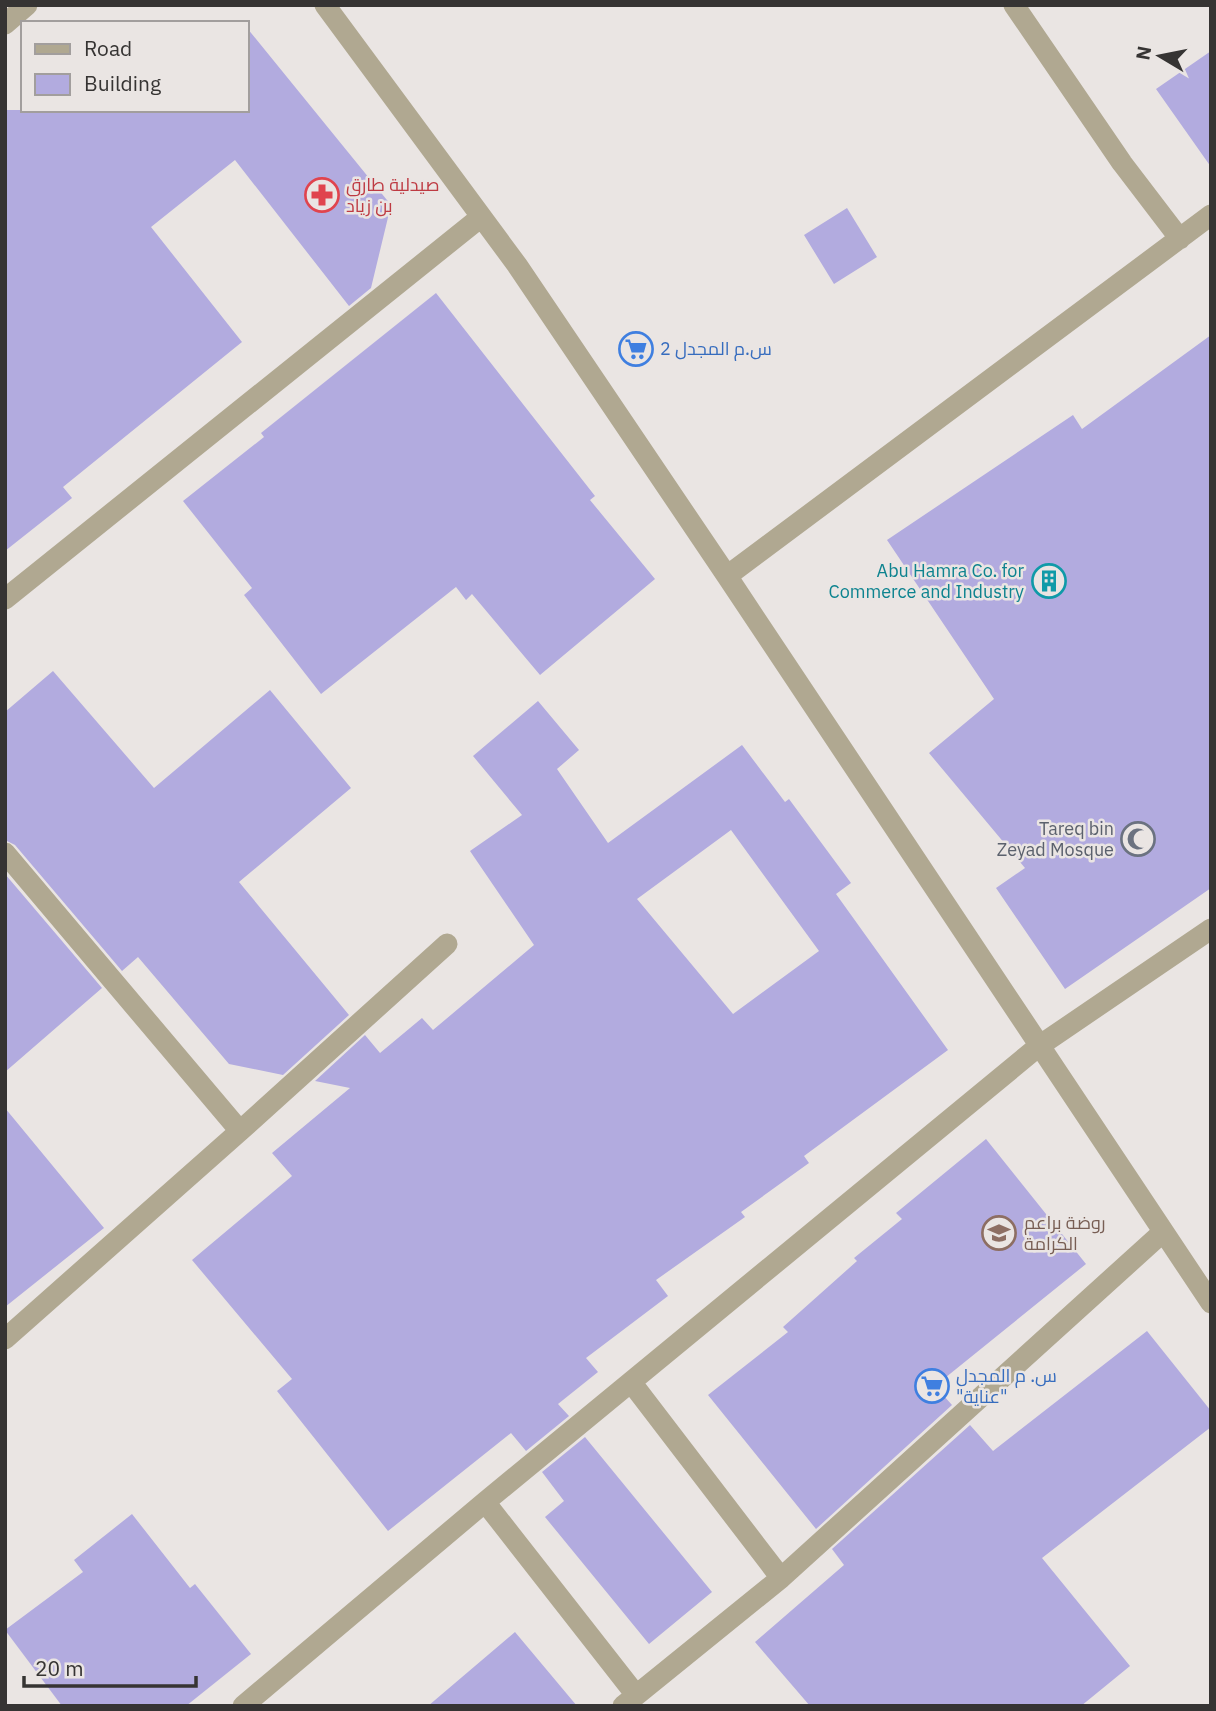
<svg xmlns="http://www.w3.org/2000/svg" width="1216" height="1711" font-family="'IBM Plex Sans',Cairo,sans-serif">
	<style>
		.building { fill: #b2abdf; fill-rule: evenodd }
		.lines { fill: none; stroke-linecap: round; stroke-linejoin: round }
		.street { stroke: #b0a891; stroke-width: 21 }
		.labels { text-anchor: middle; stroke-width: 5; stroke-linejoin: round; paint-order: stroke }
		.health-label { font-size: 18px; fill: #be3a42; stroke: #eae5e3; text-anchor: start }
		.shop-label { font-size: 18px; fill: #366cbe; stroke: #eae5e3; text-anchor: start }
		.culture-label { font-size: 18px; fill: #0d838f; stroke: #eae5e3; text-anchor: end }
		.worship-label { font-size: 18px; fill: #5b616d; stroke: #eae5e3; text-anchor: end }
		.education-label { font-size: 18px; fill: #785e54; stroke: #eae5e3; text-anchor: start }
	</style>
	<rect width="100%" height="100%" fill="#eae5e3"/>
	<path class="building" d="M 247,28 L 391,205 L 371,288 L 349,306 L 235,160 L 151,227 L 242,342 L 63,487 L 72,498 L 5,551 L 5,110 L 247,110 Z
		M 1211,51 L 1211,167 L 1156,89 Z
		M 847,208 L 877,257 L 834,284 L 804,235 Z
		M 436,293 L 595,496 L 590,500 L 655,579 L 540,675 L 472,594 L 466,600 L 456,587 L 321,694 L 244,595 L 252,588 L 183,501 L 264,437 L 261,433 Z
		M 1211,335 L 1211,888 L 1065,989 L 996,888 L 1025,868 L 929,753 L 994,699 L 887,540 L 1073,415 L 1082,429 Z
		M 53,671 L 154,788 L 270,690 L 351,788 L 239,882 L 349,1015 L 283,1075 L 229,1064 L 138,957 L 122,971 L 15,845 L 5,840 L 5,712 Z
		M 538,701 L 579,750 L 557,769 L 608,843 L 742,745 L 785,802 L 789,799 L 851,883 L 836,894 L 948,1050 L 804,1156 L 809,1163 L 741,1212 L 745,1217 L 656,1280 L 668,1296 L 586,1358 L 598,1372 L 558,1404 L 569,1416 L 526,1451 L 511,1433 L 388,1531 L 277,1391 L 292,1379 L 192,1260 L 292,1176 L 272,1153 L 350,1088 L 315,1081 L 365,1035 L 380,1053 L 422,1018 L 433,1030 L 534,945 L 470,851 L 522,815 L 473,756 ZM 731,830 L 819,951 L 733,1014 L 637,899 Z
		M 5,874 L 102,988 L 5,1072 Z
		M 5,1108 L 104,1228 L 5,1307 Z
		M 986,1139 L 1086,1264 L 935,1386 L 952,1405 L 816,1529 L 708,1395 L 788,1332 L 783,1327 L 857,1261 L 854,1258 L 902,1219 L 896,1213 Z
		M 1147,1331 L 1211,1411 L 1211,1427 L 1042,1558 L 1130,1666 L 1081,1706 L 810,1706 L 755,1642 L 844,1565 L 832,1549 L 970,1425 L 993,1451 Z
		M 585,1437 L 712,1592 L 649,1644 L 545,1517 L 564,1501 L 542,1472 Z
		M 132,1514 L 190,1588 L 195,1584 L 251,1654 L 186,1706 L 62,1706 L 5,1630 L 83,1572 L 74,1560 Z
		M 515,1632 L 577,1706 L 428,1706 Z"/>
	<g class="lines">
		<path class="street" d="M 325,5 L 517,265 L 727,576 L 1211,1303
			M 1014,5 L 1122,163 L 1180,239
			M 5,24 L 27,5
			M 727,576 L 1211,215
			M 5,599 L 481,217
			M 5,853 L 240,1131
			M 5,1339 L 240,1131 L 447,944
			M 631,1382 L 781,1578
			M 485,1502 L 636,1695
			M 243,1706 L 485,1502 L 1039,1046 L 1211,929
			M 623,1706 L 781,1578 L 1163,1232"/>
	</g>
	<defs>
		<g id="pharmacy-ring" transform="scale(1.75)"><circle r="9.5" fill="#eae5e3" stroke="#e0444e" stroke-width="1.5"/><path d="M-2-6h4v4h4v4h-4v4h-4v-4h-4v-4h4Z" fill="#e0444e"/></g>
		<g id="supermarket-ring" transform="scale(1.75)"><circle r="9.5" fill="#eae5e3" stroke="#3f7fe0" stroke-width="1.5"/><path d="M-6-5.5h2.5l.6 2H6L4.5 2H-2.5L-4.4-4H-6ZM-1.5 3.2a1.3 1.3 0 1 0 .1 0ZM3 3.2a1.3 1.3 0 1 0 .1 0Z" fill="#3f7fe0"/></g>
		<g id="building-ring" transform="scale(1.75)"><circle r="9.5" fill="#eae5e3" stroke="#0f9aa8" stroke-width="1.5"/><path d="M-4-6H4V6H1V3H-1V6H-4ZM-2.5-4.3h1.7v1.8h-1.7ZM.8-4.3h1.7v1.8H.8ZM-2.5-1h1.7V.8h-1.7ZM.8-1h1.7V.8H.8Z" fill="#0f9aa8"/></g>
		<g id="mosque-ring" transform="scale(1.75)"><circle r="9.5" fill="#eae5e3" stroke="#6b7280" stroke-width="1.5"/><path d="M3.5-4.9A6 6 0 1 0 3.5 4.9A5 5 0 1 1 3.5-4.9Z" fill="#6b7280"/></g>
		<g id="school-ring" transform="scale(1.75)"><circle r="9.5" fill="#eae5e3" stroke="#8d6e63" stroke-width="1.5"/><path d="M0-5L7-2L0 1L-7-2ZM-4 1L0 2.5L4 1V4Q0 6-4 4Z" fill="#8d6e63"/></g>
	</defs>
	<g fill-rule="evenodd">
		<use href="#pharmacy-ring" x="322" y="195"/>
		<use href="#supermarket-ring" x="636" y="349"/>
		<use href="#building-ring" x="1049" y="581"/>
		<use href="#mosque-ring" x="1138" y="839"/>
		<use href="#school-ring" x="999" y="1233"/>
		<use href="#supermarket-ring" x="932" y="1386"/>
	</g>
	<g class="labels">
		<g class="health-label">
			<text x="346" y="191">صيدلية طارق<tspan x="346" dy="21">بن زياد</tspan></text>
		</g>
		<g class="shop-label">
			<text x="660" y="355">س.م المجدل 2</text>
			<text x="956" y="1382">س. م المجدل<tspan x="956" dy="21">"عناية"</tspan></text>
		</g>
		<g class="culture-label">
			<text x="1024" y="577">Abu Hamra Co. for<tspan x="1024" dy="21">Commerce and Industry</tspan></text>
		</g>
		<g class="worship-label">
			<text x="1114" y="835">Tareq bin<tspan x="1114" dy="21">Zeyad Mosque</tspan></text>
		</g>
		<g class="education-label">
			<text x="1024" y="1229">روضة براعم<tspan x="1024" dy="21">الكرامة</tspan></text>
		</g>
	</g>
	<rect width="1216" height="1711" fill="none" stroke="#363433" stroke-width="14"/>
	<rect x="21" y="21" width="228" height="91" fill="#eae5e3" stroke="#a29e9d" stroke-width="2"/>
	<rect x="35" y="44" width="35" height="10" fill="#b0a891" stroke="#a29e9d" stroke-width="2"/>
	<text x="84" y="56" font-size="21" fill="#363433">Road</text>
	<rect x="35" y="74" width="35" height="21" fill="#b2abdf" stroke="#a29e9d" stroke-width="2"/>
	<text x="84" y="91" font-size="21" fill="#363433">Building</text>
	<g transform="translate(1160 56) rotate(280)" stroke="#eae5e3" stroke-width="5" paint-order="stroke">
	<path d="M0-5L12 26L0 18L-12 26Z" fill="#363433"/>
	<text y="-10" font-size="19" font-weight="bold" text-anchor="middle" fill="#363433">N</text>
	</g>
	<path d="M24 1676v10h172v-10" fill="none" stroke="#363433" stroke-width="3.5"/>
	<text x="35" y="1676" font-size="21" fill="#363433" stroke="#eae5e3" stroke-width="5" paint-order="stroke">20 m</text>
</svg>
